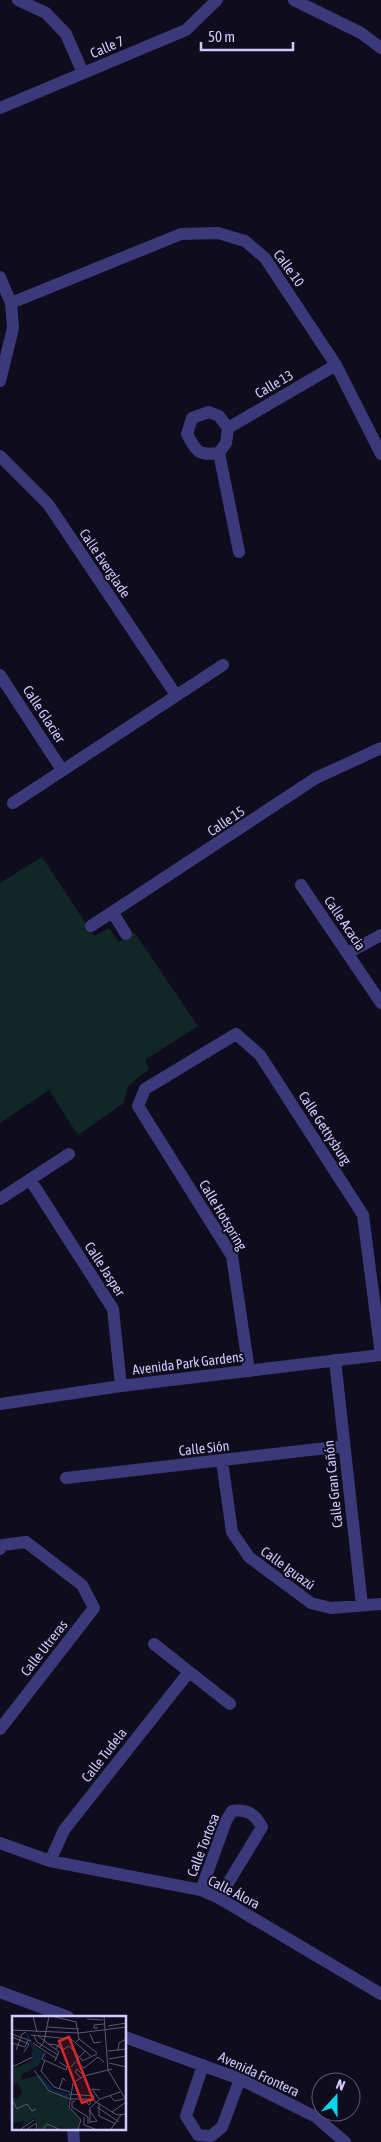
<svg xmlns="http://www.w3.org/2000/svg" width="381" height="2142" font-family="'Asap Condensed',sans-serif">
	<style>
		.green { fill: #102726 }
		.lines { fill: none; stroke-linecap: round; stroke-linejoin: round }
		.minor { stroke: #3c397b; stroke-width: 12 }
		.tertiary { stroke: #3c397b; stroke-width: 12 }
		.labels { text-anchor: middle; stroke-width: 4; stroke-linejoin: round; paint-order: stroke }
		.street-label { font-size: 14px; fill: #d0cafd; stroke: #0f0c1d }
		.inset-river { fill: none; stroke: #0d2140; stroke-width: 2.5 }
		.inset-road { fill: none; stroke: #5c5877; stroke-width: 1 }
		.view { fill: #d62828; fill-opacity: 0.15; stroke: #d62828; stroke-width: 2.5 }
		.inset-edge { fill: none; stroke: #d0cafd; stroke-width: 2.5 }
	</style>
	<rect width="100%" height="100%" fill="#0f0c1d"/>
	<path class="green" d="M 42,857 L 94,936 L 109,928 L 119,942 L 134,932 L 198,1026 L 145,1060 L 149,1069 L 128,1086 L 124,1103 L 78,1135 L 49,1090 L 0,1123 L 0,883 Z"/>
	<g class="lines">
		<path class="minor" d="M 18,0 L 46,13 L 66,34 L 83,73
			M 294,0 L 361,33 L 381,48
			M 0,108 L 186,30 L 217,0
			M 0,277 L 11,303 L 13,328 L 0,381
			M 11,303 L 181,234 L 218,233 L 245,241 L 265,258 L 336,365 L 381,454
			M 228,428 L 336,365
			M 219,453 C 199,456 196,452 187,434 L 192,418 L 209,412 L 219,416 L 228,428 L 226,443 L 219,453 L 239,552
			M 0,456 L 48,504 L 176,695
			M 0,675 L 62,770
			M 13,803 L 223,665
			M 301,885 L 381,1003
			M 113,913 L 126,934
			M 91,926 L 316,778 L 381,748
			M 348,953 L 381,935
			M 31,1181 L 113,1309 L 121,1386
			M 0,1199 L 69,1154
			M 335,1360 L 362,1605
			M 249,1371 L 232,1256 L 138,1106 L 145,1089 L 236,1034 L 260,1055 L 363,1215 L 381,1355
			M 222,1461 L 232,1532 L 249,1557 L 311,1603 L 331,1608 L 381,1604
			M 66,1478 L 344,1446
			M 0,1549 L 3,1545 L 26,1542 L 82,1585 L 94,1608 L 0,1729
			M 154,1644 L 230,1704
			M 0,1843 L 50,1861 L 201,1890 L 219,1898 L 381,1994
			M 50,1861 L 64,1830 L 189,1672
			M 201,1890 L 226,1821 L 232,1811 C 247,1809 254,1813 262,1827 L 219,1898
			M 0,1992 L 68,2017
			M 125,2037 L 240,2079 L 316,2117 L 345,2142
			M 203,2065 L 186,2116 L 198,2135 L 211,2136 L 222,2127 L 240,2079
			M 73,2128 L 74,2142"/>
		<path class="tertiary" d="M 0,1404 L 121,1386 L 381,1355"/>
	</g>
	<g class="labels">
		<g class="street-label">
			<text transform="translate(107 47) rotate(-23)" y="5">Calle 7</text>
			<text transform="translate(289 268) rotate(54)" y="5">Calle 10</text>
			<text transform="translate(274 384) rotate(-30)" y="5">Calle 13</text>
			<text transform="translate(105 563) rotate(56)" y="5">Calle Everglade</text>
			<text transform="translate(44 714) rotate(57)" y="5">Calle Glacier</text>
			<text transform="translate(226 821) rotate(-34)" y="5">Calle 15</text>
			<text transform="translate(345 923) rotate(56)" y="5">Calle Acacia</text>
			<text transform="translate(325 1128) rotate(57)" y="5">Calle Gettysburg</text>
			<text transform="translate(223 1215) rotate(59)" y="5">Calle Hotspring</text>
			<text transform="translate(105 1269) rotate(57)" y="5">Calle Jasper</text>
			<text transform="translate(188 1363) rotate(-7)" y="5">Avenida Park Gardens</text>
			<text transform="translate(204 1448) rotate(-6)" y="5">Calle Sión</text>
			<text transform="translate(333 1484) rotate(-96)" y="5">Calle Gran Cañón</text>
			<text transform="translate(288 1568) rotate(36)" y="5">Calle Iguazú</text>
			<text transform="translate(44 1648) rotate(-52)" y="5">Calle Utreras</text>
			<text transform="translate(104 1755) rotate(-52)" y="5">Calle Tudela</text>
			<text transform="translate(203 1845) rotate(-69)" y="5">Calle Tortosa</text>
			<text transform="translate(234 1892) rotate(27)" y="5">Calle Álora</text>
			<text transform="translate(259 2074) rotate(25)" y="5">Avenida Frontera</text>
		</g>
	</g>
	<g transform="translate(12 2016)">
		<rect width="114" height="114" fill="#0f0c1d"/>
		<path d="M 21,28 L 32,37 L 27,49 L 9,59 L 9,64 L 28,59 L 39,73 L 56,78 L 56,89 L 69,104 L 65,113 L 44,111 L 27,113 L 22,102 L 10,111 L 13,105 L 0,107 L 0,80 L 5,83 L 10,77 L 6,67 L 0,69 L 0,53 L 23,44 L 19,37 L 23,34 L 19,30 Z" fill="#102726"/>
		<path class="inset-river" d="M 15,18 L 23,36 L 30,38 L 19,46 L 21,51M 28,60 L 40,74 L 58,80"/>
		<path class="inset-road" d="M 21,0 L 25,16M 39,0 L 64,6 L 67,23 L 64,26M 92,0 L 96,54 L 114,84M 75,3 L 91,4M 96,10 L 114,7M 35,11 L 67,13M 86,12 L 82,12 L 82,9 L 92,8M 0,14 L 67,17 L 114,11M 0,18 L 19,25M 78,18 L 82,27 L 89,26M 19,19 L 59,23 L 79,40M 22,20 L 25,26 L 46,39M 26,20 L 47,36 L 43,45M 0,21 L 17,28 L 12,36M 67,23 L 85,37M 0,27 L 13,31 L 16,24M 21,27 L 45,43M 36,28 L 45,29 L 50,34M 27,32 L 32,26 L 37,0M 4,34 L 10,18 L 14,16M 43,34 L 53,21M 50,34 L 57,30 L 71,45M 96,35 L 114,33M 106,35 L 107,27 L 114,23M 33,37 L 30,43 L 54,54 L 55,51 L 47,46M 97,43 L 114,40M 33,44 L 29,55 L 42,71 L 58,76M 70,45 L 85,38M 65,47 L 72,52 L 86,41 L 92,46M 97,47 L 114,51M 0,51 L 21,41M 59,51 L 73,35M 22,54 L 37,75 L 58,83 L 79,83 L 105,99 L 114,98M 69,62 L 63,56 L 65,53 L 72,60M 47,73 L 51,62 L 54,65M 57,78 L 82,80 L 77,89 L 71,83M 98,80 L 103,85 L 112,83M 87,83 L 80,73 L 88,74M 0,84 L 5,93 L 15,88 L 20,95 L 24,93M 63,85 L 60,86 L 60,91 L 76,101 L 76,108M 87,87 L 87,100 L 104,108M 85,91 L 107,106M 77,94 L 85,105 L 78,106M 100,96 L 114,86M 72,101 L 72,109 L 83,113M 78,107 L 78,92 L 88,83 L 108,76M 9,113 L 22,104M 15,113 L 24,107 L 25,113M 31,113 L 35,108 L 47,113M 66,113 L 69,104 L 57,91 L 61,67 L 72,60 L 100,53M 99,113 L 109,99"/>
		<path class="view" d="M 57,21 L 81,83 L 70,87 L 47,25 Z"/>
		<rect width="114" height="114" class="inset-edge"/>
	</g>
	<g transform="translate(336 2097) rotate(21)"><circle r="24" fill="#0f0c1d" stroke="#5c5877"/>
	<path d="M0-4L9 19L0 12L-9 19Z" fill="#08d4ec"/>
	<text y="-8" font-size="14" font-weight="bold" text-anchor="middle" fill="#d0cafd">N</text>
	</g>
	<path d="M201 42v8h92v-8" fill="none" stroke="#d0cafd" stroke-width="2.5"/>
	<text x="208" y="42" font-size="15" fill="#d0cafd" stroke="#0f0c1d" stroke-width="4" paint-order="stroke">50 m</text>
</svg>
